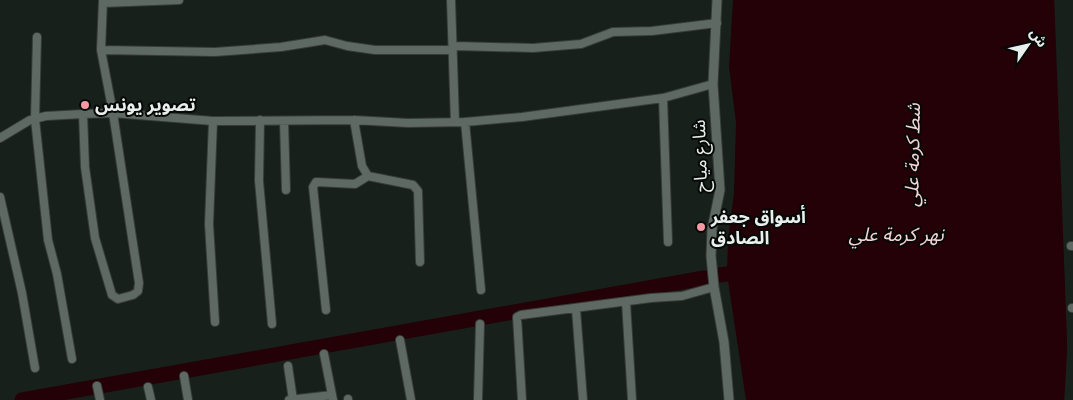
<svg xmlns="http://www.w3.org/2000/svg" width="1073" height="400" font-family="'Open Sans','Noto Sans Arabic',sans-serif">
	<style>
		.water { fill: #230107 }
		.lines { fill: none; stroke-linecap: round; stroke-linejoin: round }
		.stream { stroke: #230107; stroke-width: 2.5 }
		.river { stroke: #230107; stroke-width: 15 }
		.minor-casing { stroke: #363c39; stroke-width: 10 }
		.tertiary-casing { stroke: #363c39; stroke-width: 11 }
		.minor { stroke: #5f6963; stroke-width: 8 }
		.tertiary { stroke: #5f6963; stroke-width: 9 }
		.poi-dot { fill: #f49aa3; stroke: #060907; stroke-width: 2 }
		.labels { text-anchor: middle; stroke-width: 4; stroke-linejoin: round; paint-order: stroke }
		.poi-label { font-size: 18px; font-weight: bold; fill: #e9efec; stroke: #060907; text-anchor: start }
		.street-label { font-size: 18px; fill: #e9efec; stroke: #060907 }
		.water-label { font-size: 19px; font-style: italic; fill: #f5d4d6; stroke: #060907 }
	</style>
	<rect width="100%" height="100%" fill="#18201b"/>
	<path class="water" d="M 733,0 L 1053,0 L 1066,347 L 1063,400 L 746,400 L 727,274 L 728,240 L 734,193 L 736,122 L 729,67 Z"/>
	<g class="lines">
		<path class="stream" d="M 1053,0 L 1066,347 L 1063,400"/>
		<path class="river" d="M 719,275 L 727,274
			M 22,400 L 704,278"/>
		<g class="minor-casing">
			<path id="minor" d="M 451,0 L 455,122
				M 103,3 L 179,0
				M 37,37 L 35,119 L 48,240 L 57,274 L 72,359
				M 101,50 L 215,52 L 281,47 L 325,40 L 347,46 L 375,50 L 448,50 L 455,46 L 533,48 L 581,44 L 613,32 L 652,31 L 717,23
				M 663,98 L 668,242
				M 83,114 L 85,167 L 95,238 L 112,295 L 118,299 L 133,295 L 138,291 L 139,283 L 113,113 L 101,50 L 103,0
				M 260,120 L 259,181 L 272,324
				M 354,120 L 362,166 L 368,176 L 413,185 L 418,191 L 420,262
				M 213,121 L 209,224 L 215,322
				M 284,121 L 286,190
				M 465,122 L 481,290
				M 0,138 L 30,120 L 46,116 L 83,114 L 113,113 L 213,121 L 354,120 L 408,123 L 465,122 L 522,117 L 663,98 L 713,84
				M 0,197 L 22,293 L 35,368
				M 1071,246 L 1073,246
				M 626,302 L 632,400
				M 1072,308 L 1073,308
				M 576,309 L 583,400
				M 326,310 L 313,187 L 316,182 L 355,184 L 368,176
				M 400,340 L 411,400
				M 324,354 L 333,400
				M 288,366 L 293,400
				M 184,376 L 188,400
				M 97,386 L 100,400
				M 148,387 L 151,400
				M 289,400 L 332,395
				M 348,400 L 348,399
				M 478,400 L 480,324
				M 522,400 L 517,317 L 521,315 L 651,298 L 682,296 L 714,287"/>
		</g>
		<g class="tertiary-casing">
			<path id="tertiary" d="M 717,0 L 713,84 L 720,190 L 712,229 L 711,256 L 714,287 L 724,342 L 729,400"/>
		</g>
		<use href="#minor" class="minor"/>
		<use href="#tertiary" class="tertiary"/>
	</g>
	<g class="poi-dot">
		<circle cx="85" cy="105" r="5"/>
		<circle cx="701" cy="227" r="5"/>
	</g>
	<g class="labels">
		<g class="poi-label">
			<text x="95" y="111">تصوير يونس</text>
			<text x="711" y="223">أسواق جعفر<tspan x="711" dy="21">الصادق</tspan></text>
		</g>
		<g class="street-label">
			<text transform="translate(700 156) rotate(-92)" y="6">شارع مياح</text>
		</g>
		<g class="water-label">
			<text transform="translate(912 155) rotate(-89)" y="7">شط كرمة علي</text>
			<text x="896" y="241">نهر كرمة علي</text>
		</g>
	</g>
	<g transform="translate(1028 45) rotate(56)" stroke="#060907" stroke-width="4" paint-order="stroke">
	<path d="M0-4L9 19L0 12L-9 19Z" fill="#e9efec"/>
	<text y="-8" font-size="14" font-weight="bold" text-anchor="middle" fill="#e9efec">ش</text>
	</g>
</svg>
